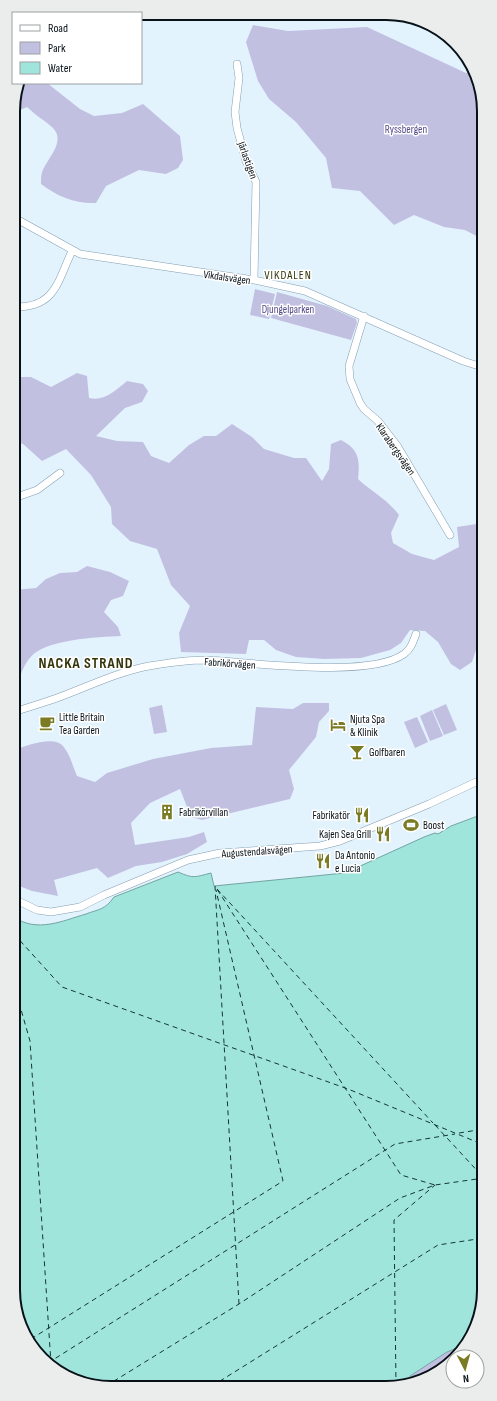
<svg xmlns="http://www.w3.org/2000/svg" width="497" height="1401" font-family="'Sofia Sans Condensed',sans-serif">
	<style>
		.green { fill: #c2c0e1 }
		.water { fill: #a0e5dc; stroke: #72a5a1 }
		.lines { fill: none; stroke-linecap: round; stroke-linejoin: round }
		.ferry { stroke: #143632; stroke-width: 1; stroke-dasharray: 5 4; stroke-linecap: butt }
		.minor-casing { stroke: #849eaf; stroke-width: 8 }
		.minor { stroke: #fff; stroke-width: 7 }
		.labels { text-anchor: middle; stroke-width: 3; stroke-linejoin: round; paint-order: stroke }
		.park-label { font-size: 11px; fill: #534a89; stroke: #fff }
		.street-label { font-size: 11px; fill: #071117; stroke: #fff }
		.poi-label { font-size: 11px; fill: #071117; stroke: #fff; text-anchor: start }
		.neighbourhood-label { font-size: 12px; letter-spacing: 1px; fill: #333409; stroke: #fff }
		.district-label { font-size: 15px; font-weight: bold; letter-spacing: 1px; fill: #333409; stroke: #fff }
		.rim { fill: none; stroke: #071117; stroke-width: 2 }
	</style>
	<rect width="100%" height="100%" fill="#e2f3fe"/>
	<path class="green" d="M 253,25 L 288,31 L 367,27 L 466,73 L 471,72 L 482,92 L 482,239 L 465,230 L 444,227 L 414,215 L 394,225 L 360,191 L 332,188 L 326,158 L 296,122 L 269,99 L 258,81 L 246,42 Z
		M 19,83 L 47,83 L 80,109 L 94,116 L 122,113 L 143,104 L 180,136 L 183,160 L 178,168 L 166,174 L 139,170 L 106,186 L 96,203 C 76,204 58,197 41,184 C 41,180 41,176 42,172 C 48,157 67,141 52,127 C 44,120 35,115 27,107 L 13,113 L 13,105 Z
		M 255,289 L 275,294 L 269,319 L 250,315 Z
		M 277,292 L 327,306 L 356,319 L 357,323 L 351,340 L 271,318 Z
		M 77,373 L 87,376 L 89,398 C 104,402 116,390 127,381 L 143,384 L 148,391 L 142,402 L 125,408 L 96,436 L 117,441 L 143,442 L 151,456 L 169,463 L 189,445 L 204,436 L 216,436 L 232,424 L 252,437 L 264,449 L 294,458 L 306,458 L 322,481 L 329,469 L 331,444 L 341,440 C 359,449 360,460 358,479 C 373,493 386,498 399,515 L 391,533 L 393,543 L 412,554 L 434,560 L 459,547 L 457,527 L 483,523 L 483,649 L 476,650 L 472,662 L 460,670 L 451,664 L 438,642 L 425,631 L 410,630 L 401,643 L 390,650 L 361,658 L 324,659 L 296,657 L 276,650 L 264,640 L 249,640 L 246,654 L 181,652 L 179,633 L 190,606 L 171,585 L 157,549 L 130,541 L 112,524 L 111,507 L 91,475 L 66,449 L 42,461 L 23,444 L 14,441 L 15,377 L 31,377 L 51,387 Z
		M 87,566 L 110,572 L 129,581 L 123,596 L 111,600 L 104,612 L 118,627 L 121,636 C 98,637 43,639 29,659 C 24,665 21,674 18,682 L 14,682 L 14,590 L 36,588 L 46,579 L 60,573 L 77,572 Z
		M 303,703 L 329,703 L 329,711 L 319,722 L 316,737 L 289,770 L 294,789 L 290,799 L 202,820 L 191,817 L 180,789 L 150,803 L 131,823 L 135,845 L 189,837 L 204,832 L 207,842 L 187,854 L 162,862 L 136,866 L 108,878 L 97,868 L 54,880 L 58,896 L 32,891 L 14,884 L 14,750 C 26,746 53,735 63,746 C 70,754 73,767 77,776 L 95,782 L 107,773 L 153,759 L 211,748 L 252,745 L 256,707 L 293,709 Z
		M 446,704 L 457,730 L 444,735 L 433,710 Z
		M 162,705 L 167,732 L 154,734 L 149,708 Z
		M 432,710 L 443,736 L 430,741 L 420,716 Z
		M 417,717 L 428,742 L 415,748 L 404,722 Z
		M 469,1339 L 460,1354 L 453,1357 L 453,1360 L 435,1375 L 407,1385 L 410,1376 L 447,1352 L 462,1346 Z"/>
	<path class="water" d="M 483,814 L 484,1296 L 477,1327 L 469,1339 L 462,1346 L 447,1352 L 410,1376 L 408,1385 L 405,1386 L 92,1386 L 42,1359 L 15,1309 L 14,917 C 37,933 62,921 86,914 C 99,909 105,910 114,897 L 178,872 C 194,879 195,877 211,873 L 214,886 L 345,873 L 424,837 L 435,833 L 438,834 L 451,826 Z"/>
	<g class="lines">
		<path class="ferry" d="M 217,889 L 433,1123
			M 14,934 L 62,987 L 348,1089 L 484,1145
			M 14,985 L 30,1041 L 51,1364
			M 435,1125 L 483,1177
			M 459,1133 L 484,1129
			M 239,1304 L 215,886 L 401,1175 L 435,1185
			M 31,1339 L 283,1181 L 216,890
			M 48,1363 L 395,1144 L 455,1134
			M 106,1386 L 239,1304 L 400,1198 L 435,1185 L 484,1178
			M 212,1386 L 438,1245 L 484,1238
			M 396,1386 L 394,1220 L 435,1185"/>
		<g class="minor-casing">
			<path id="minor" d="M 237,64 L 239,78 L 235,112 L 237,128 L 246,161 L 256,182 L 254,280
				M 13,217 L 80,254 L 254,280 L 305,291 L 463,361 L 482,367
				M 14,307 C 55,308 57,283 72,251
				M 364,316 L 349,366 L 350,379 L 360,403 L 364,409 L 378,421 L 398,447 L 450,535
				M 14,498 L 37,490 L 60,473
				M 14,712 C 29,707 43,703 57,698 C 87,687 117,672 149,666 C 167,663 188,660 206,660 C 250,662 369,679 404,654 C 411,649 413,642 416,634
				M 14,899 L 37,910 L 51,912 L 80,907 L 104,895 L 188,860 L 220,853 L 320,846 L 340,841 L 429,804 L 476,782"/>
		</g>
		<use href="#minor" class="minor"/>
	</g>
	<defs>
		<g id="cafe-bare" transform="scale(1.2)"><path d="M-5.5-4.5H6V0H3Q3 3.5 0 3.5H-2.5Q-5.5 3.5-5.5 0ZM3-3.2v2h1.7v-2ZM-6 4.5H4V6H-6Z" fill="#7a7b23" stroke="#fff" stroke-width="2.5" paint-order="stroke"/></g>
		<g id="hotel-bare" transform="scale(1.2)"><path d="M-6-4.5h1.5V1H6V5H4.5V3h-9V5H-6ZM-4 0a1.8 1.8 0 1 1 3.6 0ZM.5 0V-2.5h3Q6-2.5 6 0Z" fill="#7a7b23" stroke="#fff" stroke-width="2.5" paint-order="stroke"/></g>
		<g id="bar-bare" transform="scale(1.2)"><path d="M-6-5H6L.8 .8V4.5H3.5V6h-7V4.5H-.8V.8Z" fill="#7a7b23" stroke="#fff" stroke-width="2.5" paint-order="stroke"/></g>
		<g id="building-bare" transform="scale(1.2)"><path d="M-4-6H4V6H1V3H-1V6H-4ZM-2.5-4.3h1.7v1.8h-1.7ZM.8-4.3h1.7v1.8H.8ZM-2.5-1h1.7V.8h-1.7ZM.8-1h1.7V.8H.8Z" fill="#7a7b23" stroke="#fff" stroke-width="2.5" paint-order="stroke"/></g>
		<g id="restaurant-bare" transform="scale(1.2)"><path d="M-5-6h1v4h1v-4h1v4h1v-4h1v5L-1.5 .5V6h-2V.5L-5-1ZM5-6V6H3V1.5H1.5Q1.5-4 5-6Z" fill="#7a7b23" stroke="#fff" stroke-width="2.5" paint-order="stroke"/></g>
		<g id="stadium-bare" transform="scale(1.2)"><path d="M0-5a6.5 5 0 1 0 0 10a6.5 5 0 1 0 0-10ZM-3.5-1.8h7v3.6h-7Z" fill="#7a7b23" stroke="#fff" stroke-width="2.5" paint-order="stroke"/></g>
	</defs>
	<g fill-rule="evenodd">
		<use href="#cafe-bare" x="47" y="723"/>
		<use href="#hotel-bare" x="338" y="725"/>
		<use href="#bar-bare" x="357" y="752"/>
		<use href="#building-bare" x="167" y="812"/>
		<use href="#restaurant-bare" x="362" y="815"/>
		<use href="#stadium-bare" x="411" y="825"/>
		<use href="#restaurant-bare" x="383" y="834"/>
		<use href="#restaurant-bare" x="323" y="861"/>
	</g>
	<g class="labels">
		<g class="park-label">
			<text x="406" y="133">Ryssbergen</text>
			<text x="288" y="313">Djungelparken</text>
		</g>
		<g class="street-label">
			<text transform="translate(248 160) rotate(70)" y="4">Järlastigen</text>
			<text transform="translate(227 277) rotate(8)" y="4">Vikdalsvägen</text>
			<text transform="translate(396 449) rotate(55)" y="4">Klarabergsvägen</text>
			<text transform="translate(230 663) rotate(4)" y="4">Fabrikörvägen</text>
			<text transform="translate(257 851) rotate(-4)" y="4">Augustendalsvägen</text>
		</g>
		<g class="poi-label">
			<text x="59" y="721">Little Britain<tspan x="59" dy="13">Tea Garden</tspan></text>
			<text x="350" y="723">Njuta Spa<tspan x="350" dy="13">&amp; Klinik</tspan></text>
			<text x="369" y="756">Golfbaren</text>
			<text x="179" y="816">Fabrikörvillan</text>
			<text x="350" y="819" text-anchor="end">Fabrikatör</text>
			<text x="423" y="829">Boost</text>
			<text x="371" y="838" text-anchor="end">Kajen Sea Grill</text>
			<text x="335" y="859">Da Antonio<tspan x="335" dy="13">e Lucia</tspan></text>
		</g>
		<g class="neighbourhood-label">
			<text x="288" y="279">VIKDALEN</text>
		</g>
		<g class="district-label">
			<text x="86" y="668">NACKA STRAND</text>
		</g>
	</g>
	<path d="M0 0H497V1401H0ZM111 20H386A91 91 0 0 1 477 111V1290A91 91 0 0 1 386 1381H111A91 91 0 0 1 20 1290V111A91 91 0 0 1 111 20Z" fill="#ebecec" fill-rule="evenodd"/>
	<path class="rim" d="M111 20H386A91 91 0 0 1 477 111V1290A91 91 0 0 1 386 1381H111A91 91 0 0 1 20 1290V111A91 91 0 0 1 111 20Z"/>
	<rect x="12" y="12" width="130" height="72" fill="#ffffff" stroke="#9ca0a2"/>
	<rect x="20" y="25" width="20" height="6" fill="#ffffff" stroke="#9ca0a2"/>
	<text x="48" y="32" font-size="12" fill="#071117">Road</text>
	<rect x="20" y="42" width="20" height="12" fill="#c2c0e1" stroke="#9ca0a2"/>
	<text x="48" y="52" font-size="12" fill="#071117">Park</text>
	<rect x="20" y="62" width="20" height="12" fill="#a0e5dc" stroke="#9ca0a2"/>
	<text x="48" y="72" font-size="12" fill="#071117">Water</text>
	<g transform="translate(465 1369) rotate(174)"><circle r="19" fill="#ffffff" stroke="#9ca0a2"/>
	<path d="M0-3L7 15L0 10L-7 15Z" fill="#7a7b23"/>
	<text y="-6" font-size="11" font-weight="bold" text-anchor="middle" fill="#071117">N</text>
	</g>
</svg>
